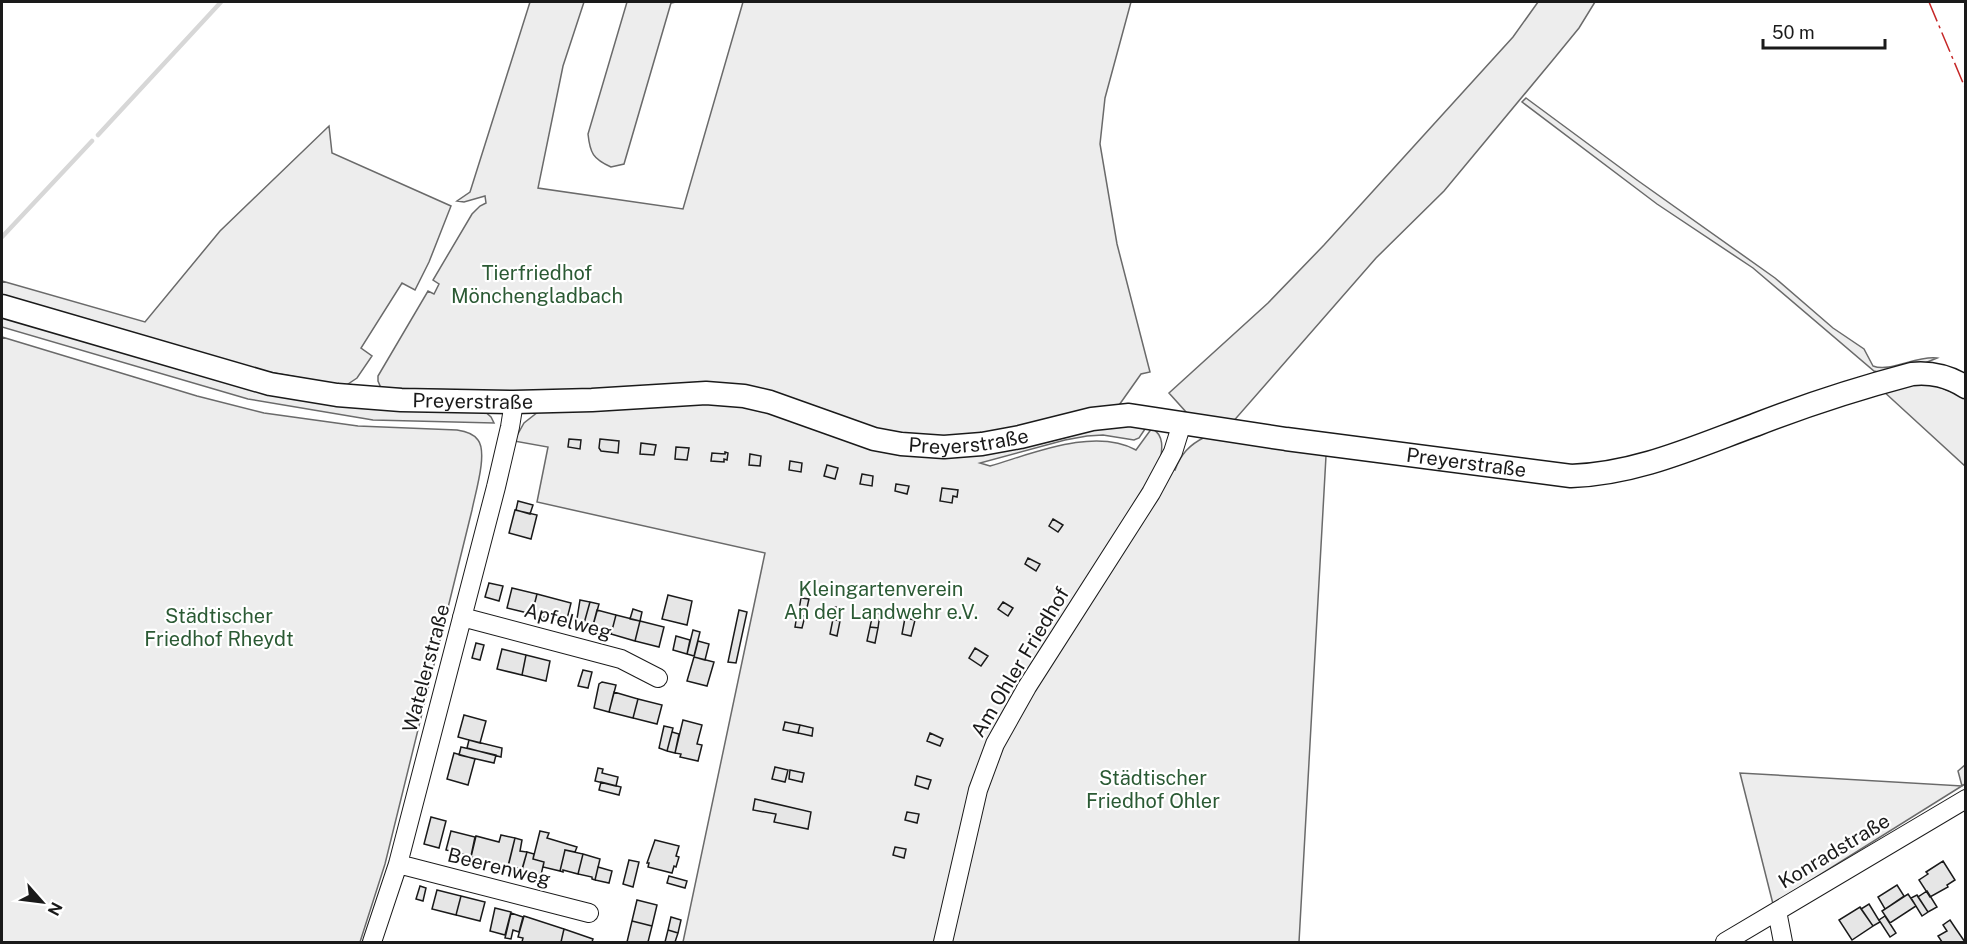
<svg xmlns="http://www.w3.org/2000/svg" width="1967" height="944" font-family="'Public Sans',sans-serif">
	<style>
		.green { fill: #ededed; stroke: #6a6a6a; stroke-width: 1.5 }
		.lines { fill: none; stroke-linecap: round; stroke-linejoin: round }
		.stream { stroke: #d7d7d7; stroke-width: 4.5 }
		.building { fill: #e6e6e6; stroke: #1a1a1a; stroke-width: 1.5 }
		.minor-casing { stroke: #1a1a1a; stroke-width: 20 }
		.major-casing { stroke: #1a1a1a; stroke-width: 25 }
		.minor { stroke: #fff; stroke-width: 18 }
		.major { stroke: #fff; stroke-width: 22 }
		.power { stroke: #c62828; stroke-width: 1.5; stroke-dasharray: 21 4.5 3 4.5; stroke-linecap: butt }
		.labels { text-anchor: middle; stroke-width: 4.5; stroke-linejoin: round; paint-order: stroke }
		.park-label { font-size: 20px; fill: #2b5a34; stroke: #fff }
		.street-label { font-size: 20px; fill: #1a1a1a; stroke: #fff }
	</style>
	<rect width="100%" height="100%" fill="#fff"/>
	<path class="green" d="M 530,2 L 584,2 L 563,66 L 538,188 L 683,209 L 743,2 L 1131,2 L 1105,98 L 1100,144 L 1117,244 L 1150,372 L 1141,374 L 1117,408 L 967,437 L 909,436 L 881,431 L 785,399 L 612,390 L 499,391 L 381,388 L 378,381 L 378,376 L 428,291 L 434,294 L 439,284 L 433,280 L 472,214 L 480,206 L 486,203 L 485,196 L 464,202 L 457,201 L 470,192 Z
		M 627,2 L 676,2 L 671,3 L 624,164 L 611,167 C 593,159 590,153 588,134 Z
		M 1538,2 L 1595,2 L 1579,28 L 1552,61 L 1444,191 L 1376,258 L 1231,424 L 1187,413 L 1169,393 L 1268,303 L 1324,245 L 1513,37 Z
		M 1526,98 L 1637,180 L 1775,278 L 1833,328 L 1864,349 L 1873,366 C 1890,373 1917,355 1937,358 L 1925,363 L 1878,372 L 1874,371 L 1753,268 L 1657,204 L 1522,102 Z
		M 329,126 L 332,153 L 451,206 L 429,262 L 415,290 L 402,283 L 361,348 L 372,356 L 357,378 L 345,386 L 231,365 L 2,297 L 2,281 L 145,322 L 220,231 Z
		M 2,314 L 211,377 L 483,410 L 491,417 L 494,423 L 373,420 L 248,399 L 2,327 Z
		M 2,337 L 197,396 L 264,413 L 358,426 L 457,430 C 464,431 474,434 478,440 C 488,453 475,494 472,510 L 385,864 L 360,942 L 2,942 Z
		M 1924,381 L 1965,397 L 1965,466 L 1882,390 Z
		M 640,404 L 744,404 L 882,449 L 1129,423 L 1145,429 L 1139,438 L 1134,440 L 1103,435 L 1087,436 L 1065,440 L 980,463 L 990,466 C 1032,454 1094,427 1136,450 L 1152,428 C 1165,436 1162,450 1160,463 L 1175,470 C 1181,454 1189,445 1205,437 L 1328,451 L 1326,456 L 1299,942 L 683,942 L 765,553 L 537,502 L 548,447 L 514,441 L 524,423 L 538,412 Z
		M 1965,765 L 1965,784 L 1773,904 L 1740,773 L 1962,786 L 1958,771 Z"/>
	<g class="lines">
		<path class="stream" d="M 98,135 L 221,2
			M 2,237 L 92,141"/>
	</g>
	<path class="building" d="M 569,439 L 581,440 L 580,449 L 568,447 Z
		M 600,439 L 619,441 L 618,453 L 601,451 L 599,448 Z
		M 641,443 L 656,445 L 654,455 L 640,454 Z
		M 676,447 L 689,448 L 687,460 L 675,459 Z
		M 725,452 L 728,453 L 727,460 L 724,459 L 724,462 L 711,461 L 712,453 L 725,454 Z
		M 750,454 L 761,456 L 760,466 L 749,465 Z
		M 790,461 L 802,463 L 801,472 L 789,470 Z
		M 827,465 L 838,468 L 835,479 L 824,476 Z
		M 862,474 L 873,476 L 872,486 L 860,484 Z
		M 896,484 L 909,486 L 907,494 L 895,491 Z
		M 942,488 L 958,490 L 957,497 L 953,496 L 952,503 L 940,501 Z
		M 518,501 L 533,505 L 530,514 L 516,510 Z
		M 515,510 L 537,515 L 531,539 L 509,533 Z
		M 1053,519 L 1063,525 L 1058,532 L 1049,526 Z
		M 1028,558 L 1040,564 L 1036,571 L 1025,564 Z
		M 489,583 L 503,586 L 499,601 L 485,597 Z
		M 512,588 L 537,594 L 532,614 L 507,608 Z
		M 537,594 L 571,603 L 566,623 L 532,614 Z
		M 668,595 L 692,601 L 687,625 L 662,619 Z
		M 801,598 L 809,599 L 806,612 L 799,610 Z
		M 580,600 L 590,602 L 583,627 L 576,625 Z
		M 590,602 L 599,604 L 592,629 L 583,627 Z
		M 1003,602 L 1013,608 L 1008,616 L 998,609 Z
		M 835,607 L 842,608 L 840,621 L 833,619 Z
		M 633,609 L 642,612 L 640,621 L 630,619 Z
		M 597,610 L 616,615 L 611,634 L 592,629 Z
		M 739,610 L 747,612 L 736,663 L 728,662 Z
		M 873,613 L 880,614 L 878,628 L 870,627 Z
		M 616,615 L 640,621 L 635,641 L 611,634 Z
		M 797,615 L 805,616 L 802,628 L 795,627 Z
		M 905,618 L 915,620 L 911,636 L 902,634 Z
		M 833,619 L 840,621 L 837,636 L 830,634 Z
		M 640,621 L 664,627 L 659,647 L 635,641 Z
		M 870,627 L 878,628 L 875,643 L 867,641 Z
		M 693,630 L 700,632 L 694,656 L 687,654 Z
		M 676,636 L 690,640 L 687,654 L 673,650 Z
		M 698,641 L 709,644 L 705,660 L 694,657 Z
		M 476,643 L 484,645 L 480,660 L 472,658 Z
		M 975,648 L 988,656 L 981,666 L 969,658 Z
		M 502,649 L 526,655 L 522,675 L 497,669 Z
		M 526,655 L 550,661 L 546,681 L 522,675 Z
		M 694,657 L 714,662 L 707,686 L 687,681 Z
		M 583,670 L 592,672 L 588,688 L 578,686 Z
		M 602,682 L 616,685 L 609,712 L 594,708 L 599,684 Z
		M 614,692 L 638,699 L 633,718 L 609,712 Z
		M 638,699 L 662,705 L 657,724 L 633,718 Z
		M 464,715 L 486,721 L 480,743 L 458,737 Z
		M 683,720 L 702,725 L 697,744 L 702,745 L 698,761 L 680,757 L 681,754 L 675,753 Z
		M 785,722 L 800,725 L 798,733 L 783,730 Z
		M 800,725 L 813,728 L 812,736 L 798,733 Z
		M 664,726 L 673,728 L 667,751 L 659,748 Z
		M 672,732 L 679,734 L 675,753 L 667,751 Z
		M 930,733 L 943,739 L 940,746 L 927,741 Z
		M 469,740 L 502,748 L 501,757 L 467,748 Z
		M 461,747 L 496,755 L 494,763 L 459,755 Z
		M 454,753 L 475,759 L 468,785 L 447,779 Z
		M 775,767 L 788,770 L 785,782 L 772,779 Z
		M 598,768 L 603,769 L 602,773 L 618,777 L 616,786 L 595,781 Z
		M 790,770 L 804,773 L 802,782 L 789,779 Z
		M 917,776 L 931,780 L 928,789 L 915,785 Z
		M 601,782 L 621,787 L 619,795 L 599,790 Z
		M 755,799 L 811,812 L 808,829 L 774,822 L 776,814 L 753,810 Z
		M 907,812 L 919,814 L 917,823 L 905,820 Z
		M 431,817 L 446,821 L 439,848 L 424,844 Z
		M 451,831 L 475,837 L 471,856 L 446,850 Z
		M 540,831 L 549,833 L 547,838 L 577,847 L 575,852 L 565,850 L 560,871 L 543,867 L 544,862 L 533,859 Z
		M 501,835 L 515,838 L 508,867 L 471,857 L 476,836 L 499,842 Z
		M 515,838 L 522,840 L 520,851 L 527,852 L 522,869 L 508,866 Z
		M 655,840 L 679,846 L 676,856 L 679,857 L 676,867 L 674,866 L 672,873 L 648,867 L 649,863 L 647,863 Z
		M 895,847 L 906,849 L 904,858 L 893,855 Z
		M 565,850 L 583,854 L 578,874 L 563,870 L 563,872 L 560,871 Z
		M 527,852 L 534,854 L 533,859 L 544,862 L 541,875 L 522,870 Z
		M 583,854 L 600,859 L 595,880 L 592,879 L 592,877 L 578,874 Z
		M 629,860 L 639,862 L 633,887 L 623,884 Z
		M 1943,861 L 1955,880 L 1947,885 L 1948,887 L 1930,897 L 1919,880 L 1928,874 L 1926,872 Z
		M 598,867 L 612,871 L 609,883 L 595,880 Z
		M 669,876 L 687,881 L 685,888 L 667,883 Z
		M 1897,885 L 1904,896 L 1885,909 L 1878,897 Z
		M 420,886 L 426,888 L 423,901 L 416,899 Z
		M 437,890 L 461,896 L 456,915 L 432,909 Z
		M 1927,891 L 1937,907 L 1928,912 L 1918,897 Z
		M 1908,894 L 1916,906 L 1890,923 L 1882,911 Z
		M 1917,895 L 1928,912 L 1922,916 L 1911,898 Z
		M 461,896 L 485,902 L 480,921 L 456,915 Z
		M 637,900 L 657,905 L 652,926 L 632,921 Z
		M 1869,904 L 1880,922 L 1873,926 L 1861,909 Z
		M 1860,907 L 1873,926 L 1852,940 L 1839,920 Z
		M 495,908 L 511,912 L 505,935 L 490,931 Z
		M 511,913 L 523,917 L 519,932 L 513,930 L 511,939 L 505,938 Z
		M 524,916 L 564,929 L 561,942 L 522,942 L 523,938 L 518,937 Z
		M 1885,916 L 1896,933 L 1890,937 L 1879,920 Z
		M 671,917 L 681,920 L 678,933 L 668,930 Z
		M 1950,920 L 1956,929 L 1965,942 L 1942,942 L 1938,936 L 1947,931 L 1943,925 Z
		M 632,921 L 652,926 L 648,942 L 627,942 Z
		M 564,929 L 593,939 L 592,942 L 561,942 Z
		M 668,930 L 678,933 L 675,942 L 665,942 Z"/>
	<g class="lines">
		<g class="minor-casing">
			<path id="minor" d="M 462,617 L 621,659 L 658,678
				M 398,864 L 589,913
				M 1777,911 L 1783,942
				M 372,942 L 398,864 L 496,487 L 510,427 L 514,402
				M 943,942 L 978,790 L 995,744 L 1027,687 L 1151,493 L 1173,452 L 1182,423
				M 1725,942 L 1966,799"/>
		</g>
		<g class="major-casing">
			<g id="major">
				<path id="s1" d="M 2,306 L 270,384 L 337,395 L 401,400 L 514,402 L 592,400 L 706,393 L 744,396 L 770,402 L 874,439 L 901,444 L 944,447 L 982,444 L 1020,437 L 1092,419 L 1129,415 L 1286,439 L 1571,476 C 1636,474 1695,447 1755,425 C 1806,405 1859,388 1912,374 C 1932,372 1948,376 1966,387"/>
			</g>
		</g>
		<use href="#minor" class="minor"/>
		<use href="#major" class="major"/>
		<path class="power" d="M 1929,2 L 1966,90"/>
	</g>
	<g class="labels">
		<g class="park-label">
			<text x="537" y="280">Tierfriedhof<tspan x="537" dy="23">Mönchengladbach</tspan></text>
			<text x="881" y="596">Kleingartenverein<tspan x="881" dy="23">An der Landwehr e.V.</tspan></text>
			<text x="219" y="623">Städtischer<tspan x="219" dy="23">Friedhof Rheydt</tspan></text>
			<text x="1153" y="785">Städtischer<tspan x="1153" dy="23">Friedhof Ohler</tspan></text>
		</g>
		<g class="street-label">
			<text dy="7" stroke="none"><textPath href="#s1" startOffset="483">Preyerstraße</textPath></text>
			<text dy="7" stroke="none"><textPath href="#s1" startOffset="987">Preyerstraße</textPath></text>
			<text dy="7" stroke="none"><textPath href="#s1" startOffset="1491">Preyerstraße</textPath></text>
			<text transform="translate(568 621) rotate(15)" y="7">Apfelweg</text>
			<text transform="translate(1020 662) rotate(-59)" y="7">Am Ohler Friedhof</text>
			<text transform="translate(426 668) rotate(-75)" y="7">Watelerstraße</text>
			<text transform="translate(1834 851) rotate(-31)" y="7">Konradstraße</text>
			<text transform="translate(499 867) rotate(14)" y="7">Beerenweg</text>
		</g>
	</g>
	<rect width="1967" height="944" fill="none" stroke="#1a1a1a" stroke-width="6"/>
	<g transform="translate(42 902) rotate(118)" stroke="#ffffff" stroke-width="4.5" paint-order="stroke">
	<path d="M0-4.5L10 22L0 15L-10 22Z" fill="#1a1a1a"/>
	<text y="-9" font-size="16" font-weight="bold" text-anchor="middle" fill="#1a1a1a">N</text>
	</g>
	<path d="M1763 39v9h122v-9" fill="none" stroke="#1a1a1a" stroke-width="3"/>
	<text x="1772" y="39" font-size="18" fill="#1a1a1a" stroke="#ffffff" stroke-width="4.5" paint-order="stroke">50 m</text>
</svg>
